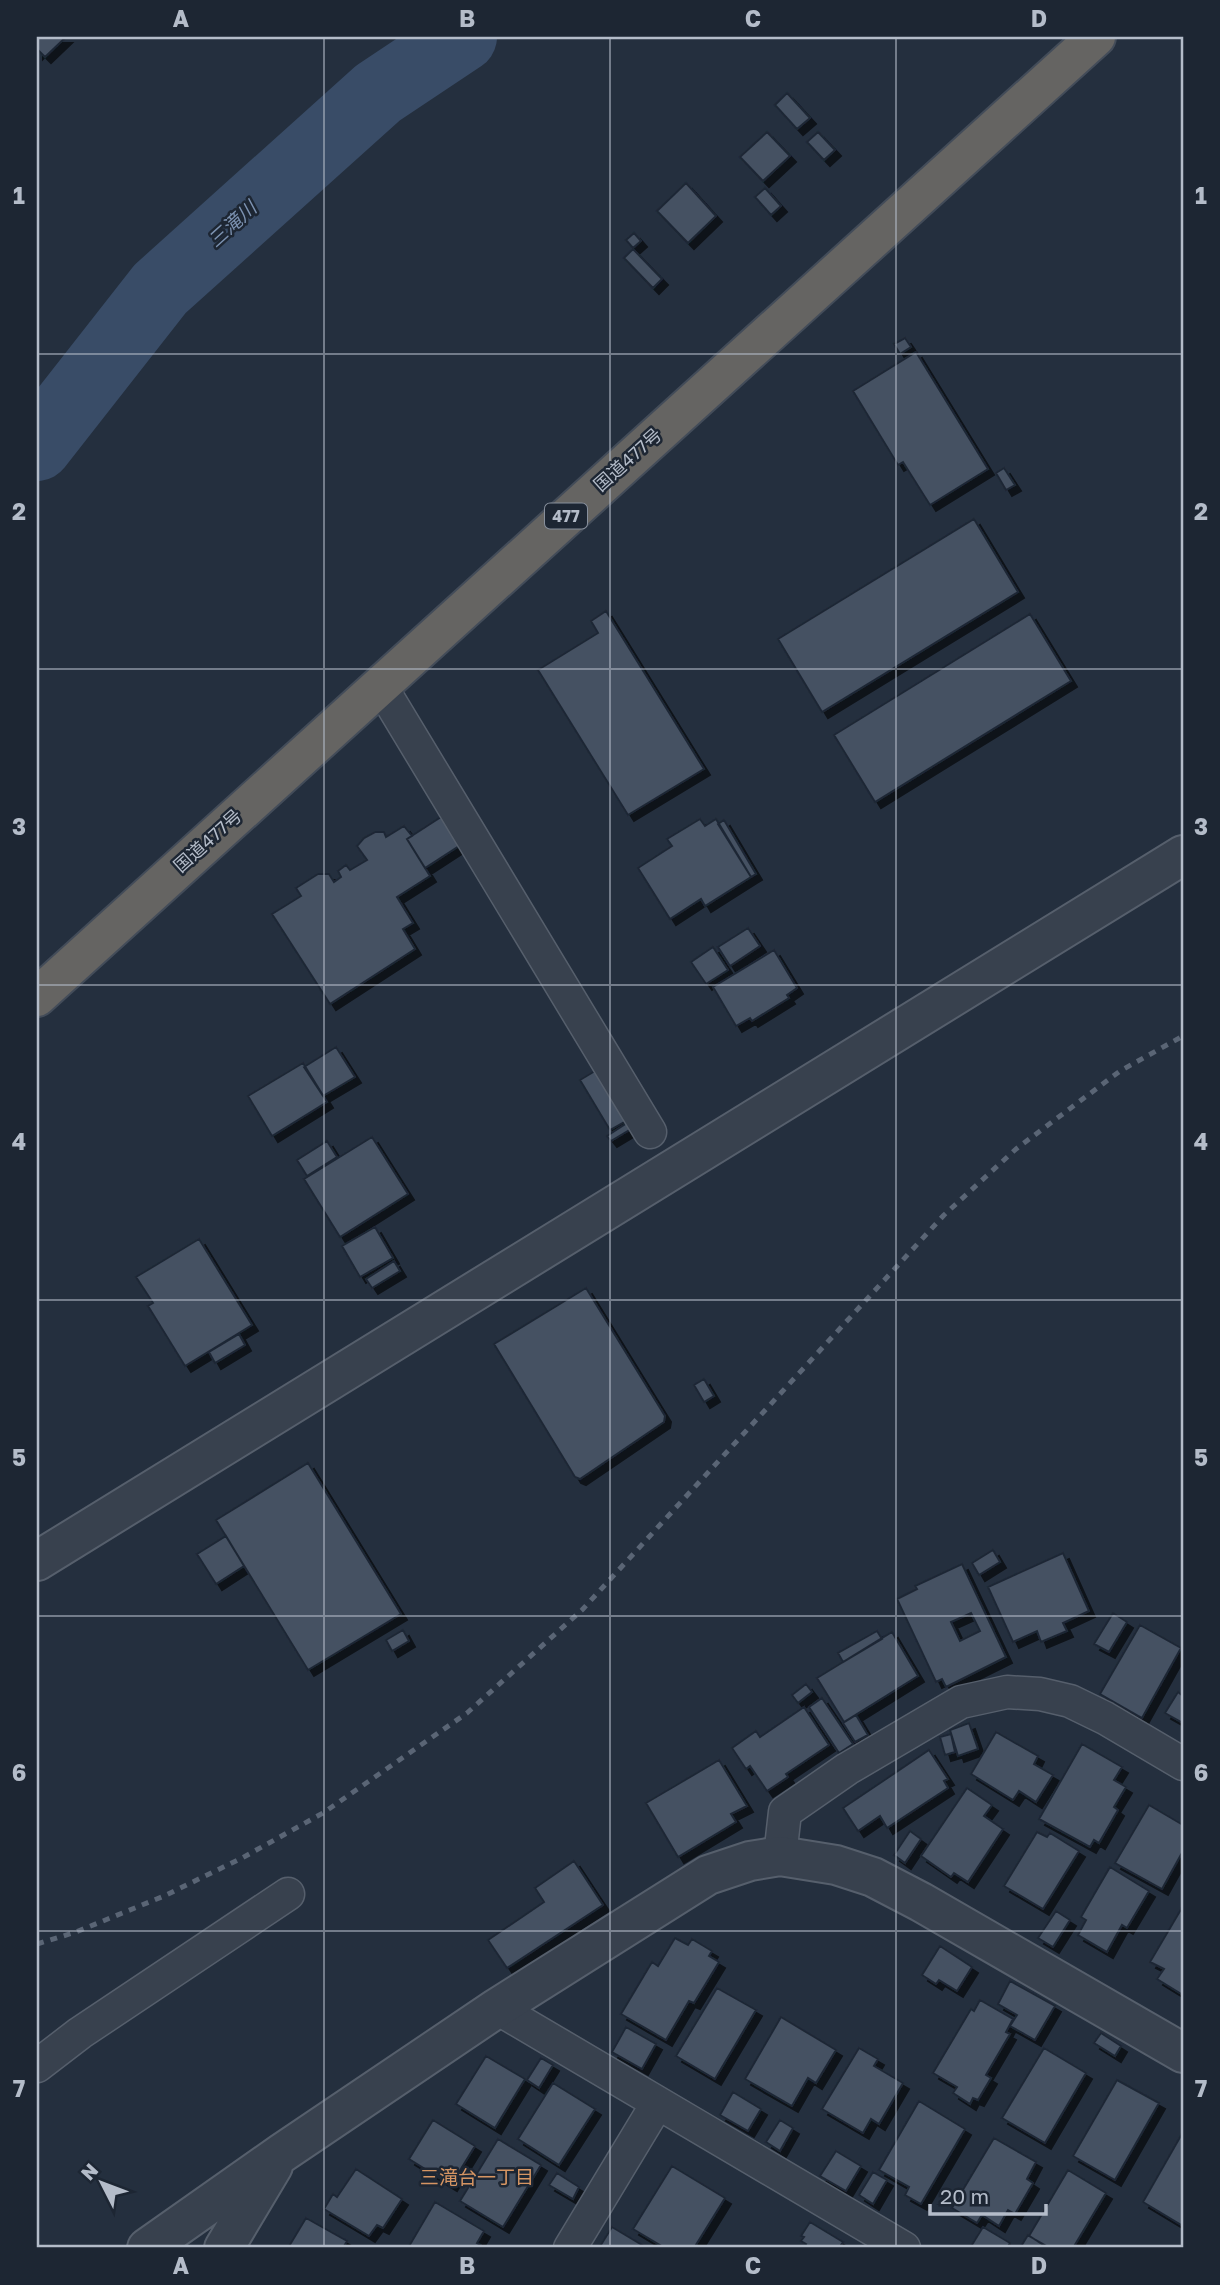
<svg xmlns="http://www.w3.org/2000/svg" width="1220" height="2285" font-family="'Golos Text','Noto Sans JP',sans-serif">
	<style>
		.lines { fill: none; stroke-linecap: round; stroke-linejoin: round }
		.river { stroke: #394c67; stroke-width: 70 }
		.building { fill: #455162; stroke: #1f2835; stroke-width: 2; fill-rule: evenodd; filter: url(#shadow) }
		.minor-casing { stroke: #565f6c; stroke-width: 35 }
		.tertiary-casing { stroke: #565f6c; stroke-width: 42 }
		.trunk-casing { stroke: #434c59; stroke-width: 42 }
		.minor { stroke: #38414e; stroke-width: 32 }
		.tertiary { stroke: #38414e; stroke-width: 38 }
		.trunk { stroke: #656462; stroke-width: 38 }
		.rail { stroke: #5a6575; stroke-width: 5; stroke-dasharray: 7 7; stroke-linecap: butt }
		.grid { fill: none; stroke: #b4bcc9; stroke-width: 2; stroke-opacity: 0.55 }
		.labels { text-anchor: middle; stroke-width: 5; stroke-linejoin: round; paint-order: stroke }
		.shield { fill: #1d2633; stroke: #878f9c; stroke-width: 2 }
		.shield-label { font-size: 16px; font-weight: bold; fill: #b4bcc9 }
		.street-label { font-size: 18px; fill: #b4bcc9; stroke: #1d2633 }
		.water-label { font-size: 19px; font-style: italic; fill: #7c92b1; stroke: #1d2633 }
		.neighbourhood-label { font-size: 19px; fill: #d59563; stroke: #1d2633 }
		.neatline { fill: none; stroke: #b4bcc9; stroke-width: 2.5 }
		.grid-label { font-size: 23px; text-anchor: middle; font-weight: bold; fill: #b4bcc9 }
	</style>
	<defs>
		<filter id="shadow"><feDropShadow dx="6" dy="6" stdDeviation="0" flood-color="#0009"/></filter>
	</defs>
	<rect width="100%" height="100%" fill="#242f3e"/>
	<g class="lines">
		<path class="river" d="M 37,446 L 160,289 L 378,93 L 462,37"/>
	</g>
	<path class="building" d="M 37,37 L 66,37 L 45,57 L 39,51 L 37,53 Z
		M 787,93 L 810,118 L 797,129 L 775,105 Z
		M 767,132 L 790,156 L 763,181 L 740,157 Z
		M 818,132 L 835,150 L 824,160 L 807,142 Z
		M 686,183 L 716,216 L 688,243 L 657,211 Z
		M 765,188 L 781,206 L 771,215 L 755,197 Z
		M 634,233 L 641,241 L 633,248 L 626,240 Z
		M 633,249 L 662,279 L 653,288 L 624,258 Z
		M 905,338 L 911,347 L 900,354 L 894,344 Z
		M 916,352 L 988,469 L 930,505 L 903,462 L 898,465 L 853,391 Z
		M 1004,468 L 1015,485 L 1006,490 L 996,473 Z
		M 974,519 L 1018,592 L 822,712 L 778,639 Z
		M 606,611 L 704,769 L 628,815 L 538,670 L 598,633 L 591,621 Z
		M 1030,614 L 1071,681 L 875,802 L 834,735 Z
		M 441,817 L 459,846 L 425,868 L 407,839 Z
		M 700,819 L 705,826 L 716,819 L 751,877 L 705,906 L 701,899 L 670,919 L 638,868 L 672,846 L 667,839 Z
		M 724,820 L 756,874 L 751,877 L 718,824 Z
		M 404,826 L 412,836 L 407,839 L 430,876 L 397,897 L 413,923 L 403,929 L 415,949 L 330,1004 L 272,914 L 301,896 L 296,888 L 318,874 L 329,874 L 334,882 L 341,877 L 338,871 L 346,865 L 350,870 L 367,860 L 357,846 L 364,838 L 375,832 L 384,832 L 386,837 Z
		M 748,928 L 760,946 L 730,966 L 718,947 Z
		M 713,947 L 728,970 L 706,984 L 691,962 Z
		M 774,950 L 797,988 L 787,995 L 789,998 L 752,1021 L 750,1018 L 736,1026 L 713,987 Z
		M 336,1047 L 355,1077 L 323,1096 L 304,1067 Z
		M 303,1063 L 327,1102 L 272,1136 L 248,1096 Z
		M 595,1071 L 626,1121 L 610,1130 L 580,1080 Z
		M 627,1123 L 631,1129 L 611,1141 L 607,1136 Z
		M 372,1137 L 408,1194 L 340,1237 L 304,1179 Z
		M 327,1141 L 337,1157 L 307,1176 L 297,1160 Z
		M 375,1227 L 393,1258 L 360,1277 L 342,1246 Z
		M 199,1239 L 252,1325 L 185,1366 L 148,1306 L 153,1303 L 136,1277 Z
		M 394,1261 L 400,1271 L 372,1288 L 366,1279 Z
		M 586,1288 L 665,1416 L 664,1422 L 580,1479 L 575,1477 L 494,1344 Z
		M 239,1334 L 245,1345 L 215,1363 L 209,1352 Z
		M 704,1379 L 714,1396 L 704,1402 L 694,1385 Z
		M 308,1463 L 401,1614 L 308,1670 L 216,1520 Z
		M 226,1536 L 244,1566 L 216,1584 L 197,1554 Z
		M 993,1550 L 1000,1562 L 979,1575 L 972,1563 Z
		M 1063,1553 L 1089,1611 L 1063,1623 L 1067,1631 L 1041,1642 L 1037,1631 L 1013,1642 L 988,1587 Z
		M 962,1564 L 1006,1657 L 946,1687 L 942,1679 L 936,1682 L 897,1599 L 917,1589 L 915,1586 ZM 971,1613 L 980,1631 L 960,1641 L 951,1622 Z
		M 1113,1613 L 1127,1622 L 1109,1652 L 1094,1644 Z
		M 1140,1625 L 1181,1648 L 1142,1718 L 1100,1694 Z
		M 403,1630 L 409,1641 L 392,1651 L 386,1640 Z
		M 877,1631 L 882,1639 L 843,1662 L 838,1653 Z
		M 892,1632 L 918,1676 L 844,1722 L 817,1678 Z
		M 806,1684 L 812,1692 L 798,1703 L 792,1695 Z
		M 1178,1692 L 1183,1696 L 1183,1723 L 1165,1713 Z
		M 822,1698 L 853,1744 L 839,1753 L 809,1707 Z
		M 804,1707 L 829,1745 L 786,1774 L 788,1777 L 767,1791 L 750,1766 L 746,1769 L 732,1748 L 756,1731 L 760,1737 Z
		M 856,1715 L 868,1735 L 855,1742 L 843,1723 Z
		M 969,1723 L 978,1749 L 958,1756 L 950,1730 Z
		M 996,1732 L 1038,1756 L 1034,1764 L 1053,1775 L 1036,1802 L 1019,1791 L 1013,1800 L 971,1774 Z
		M 951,1734 L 955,1752 L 945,1755 L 940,1737 Z
		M 1082,1744 L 1122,1767 L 1114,1780 L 1126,1787 L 1114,1807 L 1118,1810 L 1099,1843 L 1094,1840 L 1090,1847 L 1039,1819 Z
		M 929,1750 L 948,1779 L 944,1781 L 948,1788 L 887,1828 L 880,1816 L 858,1831 L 843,1808 Z
		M 719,1760 L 747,1806 L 731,1814 L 736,1822 L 678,1857 L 646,1803 Z
		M 967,1788 L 992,1805 L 984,1816 L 1003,1829 L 968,1882 L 954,1873 L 951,1877 L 921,1856 Z
		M 1149,1805 L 1183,1825 L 1183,1851 L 1162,1889 L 1115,1863 Z
		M 910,1831 L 921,1839 L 905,1863 L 894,1855 Z
		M 1037,1832 L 1047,1837 L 1050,1833 L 1079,1851 L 1043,1909 L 1004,1886 Z
		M 574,1861 L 603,1905 L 507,1968 L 488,1940 L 544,1902 L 535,1888 Z
		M 1110,1867 L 1149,1891 L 1127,1928 L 1122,1925 L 1107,1952 L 1078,1935 L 1086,1920 L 1081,1917 Z
		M 1183,1906 L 1183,1995 L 1157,1979 L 1164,1969 L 1150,1962 Z
		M 1056,1911 L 1070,1920 L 1053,1947 L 1038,1938 Z
		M 675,1938 L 688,1945 L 692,1939 L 712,1951 L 709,1956 L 719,1962 L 694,2003 L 689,2001 L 666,2040 L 621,2014 L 652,1962 L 658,1966 Z
		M 940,1946 L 972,1967 L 957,1991 L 939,1980 L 936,1984 L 922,1975 Z
		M 1010,1981 L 1055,2006 L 1035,2040 L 1010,2026 L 1017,2015 L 998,2004 Z
		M 717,1988 L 756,2010 L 715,2079 L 676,2056 Z
		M 980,2000 L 1013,2019 L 1006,2032 L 1010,2034 L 986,2075 L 991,2078 L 978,2100 L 973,2098 L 970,2104 L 953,2093 L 957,2087 L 933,2073 L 971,2009 L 974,2011 Z
		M 781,2017 L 836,2050 L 816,2083 L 808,2078 L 792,2106 L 745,2079 Z
		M 626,2027 L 656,2044 L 642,2069 L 612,2052 Z
		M 1101,2033 L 1121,2046 L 1115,2056 L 1094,2043 Z
		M 859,2048 L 878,2059 L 874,2066 L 903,2083 L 879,2124 L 871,2119 L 863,2133 L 822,2109 Z
		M 1044,2048 L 1086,2073 L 1045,2143 L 1002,2118 Z
		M 486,2056 L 525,2079 L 495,2128 L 456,2104 Z
		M 541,2058 L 553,2065 L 539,2088 L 527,2080 Z
		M 1117,2080 L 1159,2103 L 1115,2180 L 1073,2156 Z
		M 553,2083 L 595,2109 L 559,2165 L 518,2139 Z
		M 733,2092 L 761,2109 L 748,2131 L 720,2115 Z
		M 919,2101 L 965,2129 L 921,2204 L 905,2195 L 909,2187 L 879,2170 Z
		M 433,2120 L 475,2146 L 451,2185 L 409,2159 Z
		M 780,2120 L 793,2128 L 780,2151 L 766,2142 Z
		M 1183,2132 L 1183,2226 L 1143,2202 Z
		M 994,2138 L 1036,2162 L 1027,2179 L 1033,2183 L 1015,2214 L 1008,2210 L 999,2226 L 982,2215 L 977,2223 L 952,2208 Z
		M 498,2139 L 541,2165 L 503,2227 L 460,2201 Z
		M 836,2151 L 861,2166 L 846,2191 L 820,2176 Z
		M 672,2166 L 725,2198 L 694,2248 L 665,2248 L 633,2229 Z
		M 356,2169 L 402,2199 L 383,2228 L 377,2225 L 369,2236 L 324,2209 L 333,2194 L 337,2197 Z
		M 1068,2170 L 1106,2193 L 1073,2248 L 1050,2248 L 1029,2236 Z
		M 873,2172 L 887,2180 L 873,2204 L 859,2195 Z
		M 557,2173 L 579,2187 L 573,2199 L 549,2185 Z
		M 435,2202 L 484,2231 L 477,2243 L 486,2248 L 408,2248 Z
		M 306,2218 L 347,2241 L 343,2248 L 288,2248 Z
		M 810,2222 L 843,2242 L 839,2248 L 804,2247 L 806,2244 L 801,2241 L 804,2237 L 801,2236 Z
		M 612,2227 L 647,2248 L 599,2248 Z
		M 983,2227 L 1010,2243 L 1007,2248 L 970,2248 Z
		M 1028,2235 L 1048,2248 L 1020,2248 Z"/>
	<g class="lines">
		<g class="minor-casing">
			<path id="minor" d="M 380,685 L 650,1132
				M 780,1856 L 785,1812 L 847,1769 L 961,1702 L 1007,1692 L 1040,1694 L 1070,1701 L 1105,1718 L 1183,1764
				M 497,2008 L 904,2248
				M 37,2066 L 80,2033 L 288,1894
				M 570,2248 L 657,2104"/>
		</g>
		<g class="tertiary-casing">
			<path id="tertiary" d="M 37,1561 L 1183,855
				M 147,2248 L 282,2153 L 497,2008 L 708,1875 L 750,1861 L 780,1856 L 836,1865 L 873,1877 L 921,1902 L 1183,2053
				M 224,2248 L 273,2166"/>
		</g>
		<g class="trunk-casing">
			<path id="trunk" d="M 37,997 L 1096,37"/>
		</g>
		<use href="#minor" class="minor"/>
		<use href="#tertiary" class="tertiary"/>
		<use href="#trunk" class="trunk"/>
		<path class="rail" d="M 37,1944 L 76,1932 L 164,1896 L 242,1858 L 323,1813 L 467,1713 L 582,1610 L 944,1215 L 1016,1149 L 1120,1071 L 1183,1036"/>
	</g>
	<path class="grid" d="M 324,37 L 324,2248M 610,37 L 610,2248M 896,37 L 896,2248M 37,354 L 1183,354M 37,669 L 1183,669M 37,985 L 1183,985M 37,1300 L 1183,1300M 37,1616 L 1183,1616M 37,1931 L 1183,1931"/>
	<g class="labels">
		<rect class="shield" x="545" y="503.5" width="42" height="25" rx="5"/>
		<g class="shield-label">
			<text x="566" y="522">477</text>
		</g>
		<g class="street-label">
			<text transform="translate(628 460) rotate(-42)" y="6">国道477号</text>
			<text transform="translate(208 841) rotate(-42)" y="6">国道477号</text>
		</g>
		<g class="water-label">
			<text transform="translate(232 224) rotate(-42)" y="7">三滝川</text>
		</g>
		<g class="neighbourhood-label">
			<text x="477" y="2184">三滝台一丁目</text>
		</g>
	</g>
	<rect width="1220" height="2285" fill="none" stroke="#1d2633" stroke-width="77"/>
	<g transform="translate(102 2183) rotate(312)" stroke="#1d2633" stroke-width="5" paint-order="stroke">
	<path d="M0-5L12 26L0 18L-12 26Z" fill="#b4bcc9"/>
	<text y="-10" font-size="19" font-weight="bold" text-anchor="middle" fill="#b4bcc9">N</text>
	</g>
	<path d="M930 2204v10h116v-10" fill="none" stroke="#b4bcc9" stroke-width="3.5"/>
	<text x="940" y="2204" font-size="21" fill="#b4bcc9" stroke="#1d2633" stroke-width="5" paint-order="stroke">20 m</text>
	<rect x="38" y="38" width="1144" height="2208" class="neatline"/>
	<g class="grid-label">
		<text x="181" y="27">A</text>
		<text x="467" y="27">B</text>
		<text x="753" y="27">C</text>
		<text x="1039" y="27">D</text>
		<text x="19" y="204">1</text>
		<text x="1201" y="204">1</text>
		<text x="19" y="520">2</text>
		<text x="1201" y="520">2</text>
		<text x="19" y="835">3</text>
		<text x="1201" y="835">3</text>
		<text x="19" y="1150">4</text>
		<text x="1201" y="1150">4</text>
		<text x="19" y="1466">5</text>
		<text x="1201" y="1466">5</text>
		<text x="19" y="1781">6</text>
		<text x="1201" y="1781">6</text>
		<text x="19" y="2097">7</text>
		<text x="1201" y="2097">7</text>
		<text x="181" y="2274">A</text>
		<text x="467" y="2274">B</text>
		<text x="753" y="2274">C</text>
		<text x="1039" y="2274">D</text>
	</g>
</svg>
